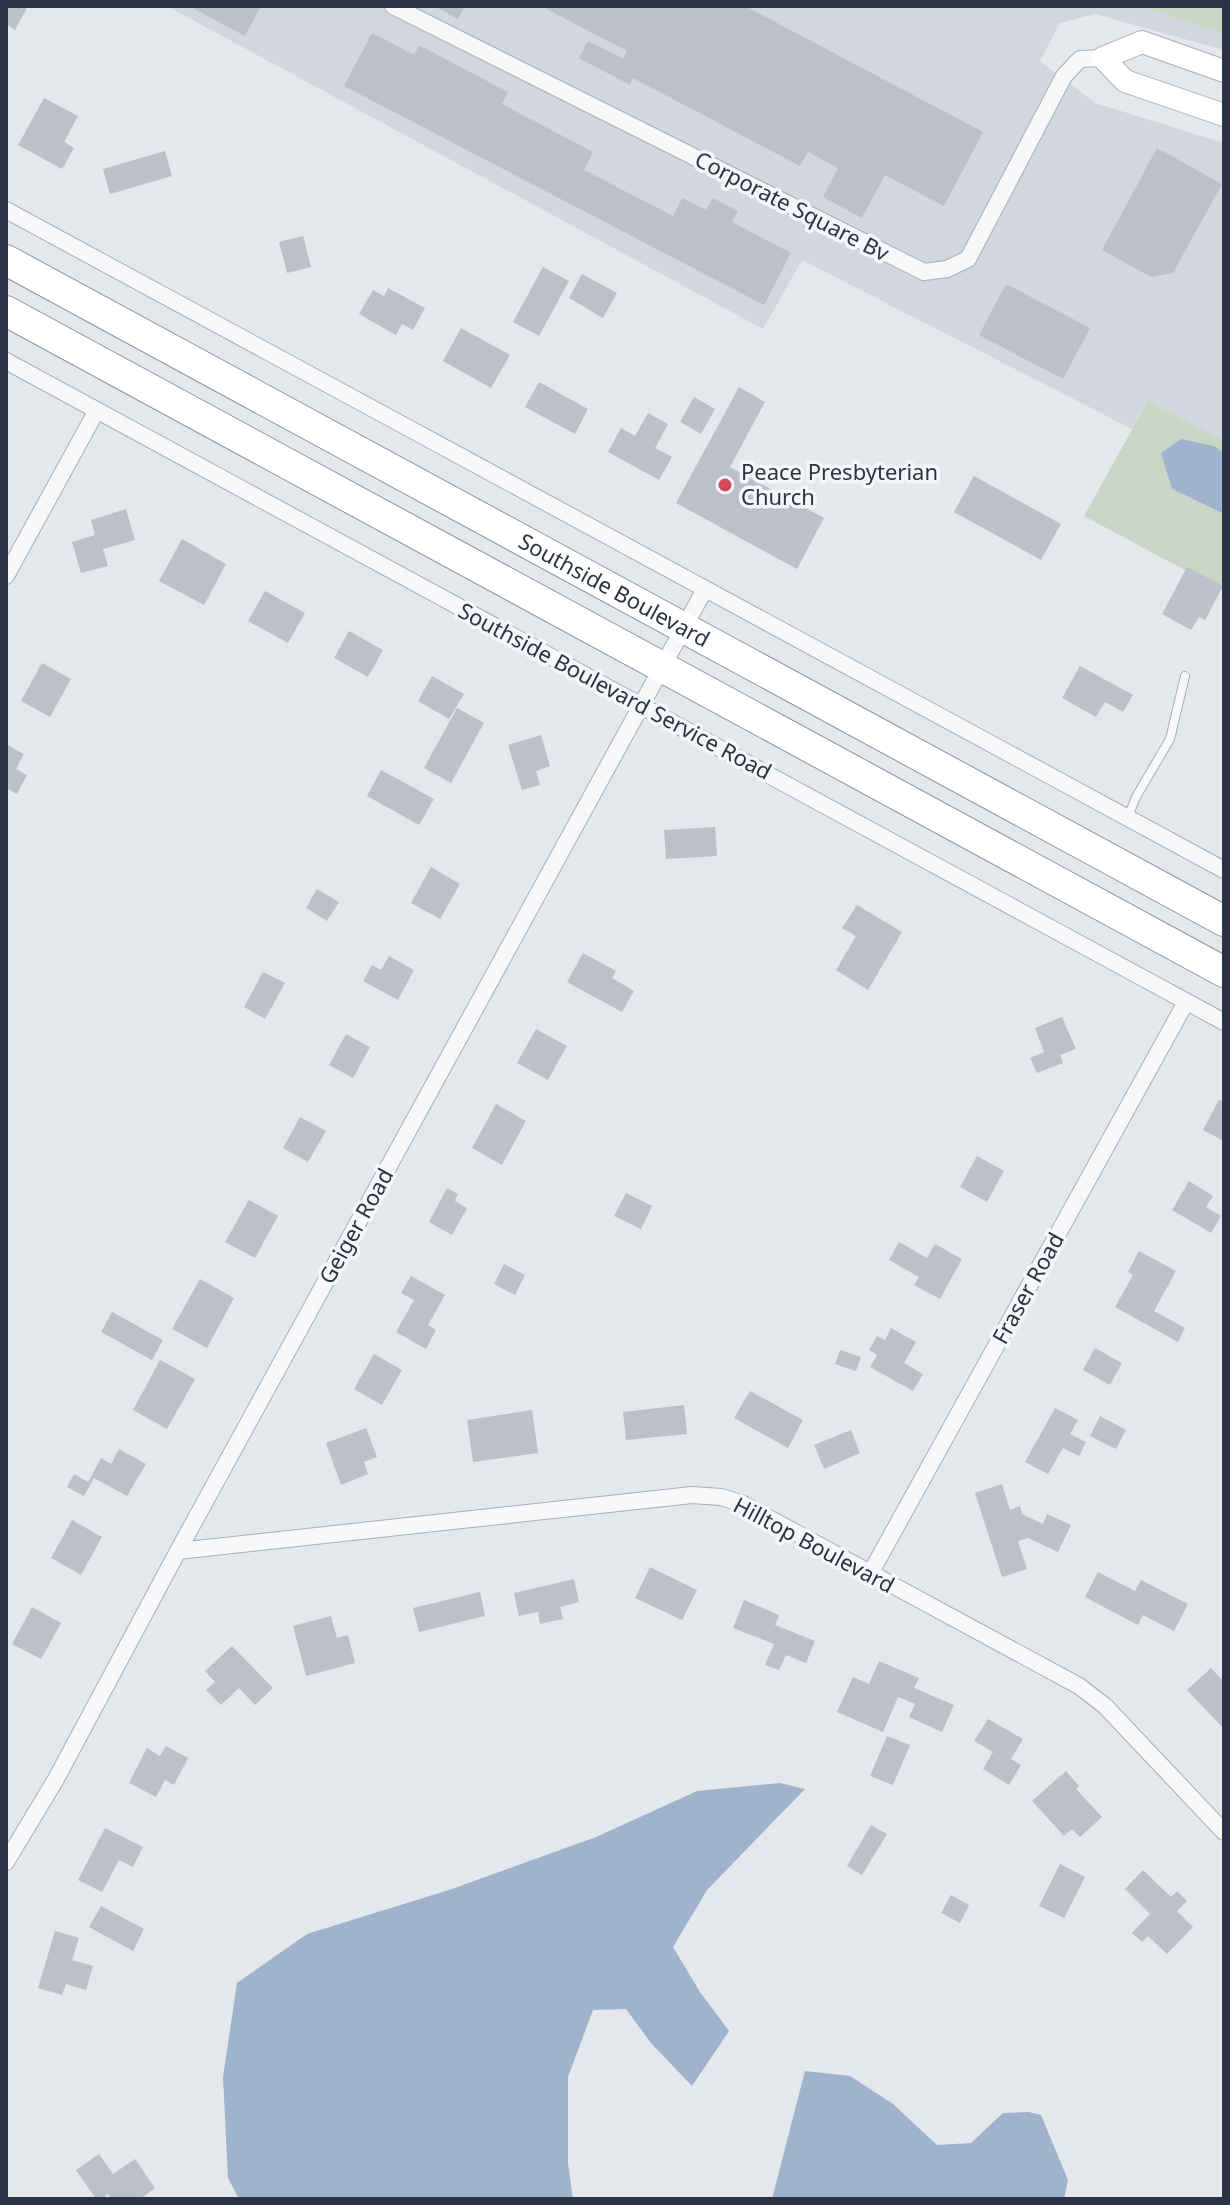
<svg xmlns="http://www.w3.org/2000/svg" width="1230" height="2205" font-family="'Noto Sans',sans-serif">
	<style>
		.built { fill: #d2d6de }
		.green { fill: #c9d6c5 }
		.water { fill: #9fb4cc }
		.building { fill: #bbc0ca }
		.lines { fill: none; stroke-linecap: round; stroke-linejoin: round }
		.lane-casing { stroke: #a9aeb7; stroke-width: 10 }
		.street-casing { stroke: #a9aeb7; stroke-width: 18 }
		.secondary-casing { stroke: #a9aeb7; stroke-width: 24 }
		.highway-casing { stroke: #8b94a3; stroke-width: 32 }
		.lane { stroke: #f7f8fa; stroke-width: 8 }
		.street { stroke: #f7f8fa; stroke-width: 16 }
		.secondary { stroke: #fff; stroke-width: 22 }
		.highway { stroke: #fff; stroke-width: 30 }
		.poi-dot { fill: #d1495b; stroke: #f4f6f9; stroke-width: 3 }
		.labels { text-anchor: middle; stroke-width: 7; stroke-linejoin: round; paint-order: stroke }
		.street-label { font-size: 22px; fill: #2b3445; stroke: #f4f6f9 }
		.poi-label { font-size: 22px; fill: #2b3445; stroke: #f4f6f9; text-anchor: start }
	</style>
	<rect width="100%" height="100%" fill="#e4e7ec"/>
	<path class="built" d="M 167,6 L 1141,6 L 1224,35 L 1224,50 L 1095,14 L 1060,23 L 1040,61 L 1095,103 L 1224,143 L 1224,440 L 1148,401 L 1132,429 L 802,260 L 763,329 Z"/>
	<path class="green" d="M 1141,6 L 1224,6 L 1224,35 Z
		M 1148,401 L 1224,440 L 1224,453 L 1214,446 L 1172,489 L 1224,514 L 1224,591 L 1084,516 Z"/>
	<path class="water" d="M 1181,439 L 1214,446 L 1224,453 L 1224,514 L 1172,489 L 1161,453 Z
		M 780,1783 L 805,1789 L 707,1890 L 673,1947 L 700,1992 L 729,2031 L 692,2086 L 651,2043 L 626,2009 L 593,2010 L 568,2077 L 568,2163 L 573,2199 L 239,2199 L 228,2178 L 223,2077 L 237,1983 L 307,1934 L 452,1889 L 596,1837 L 697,1791 Z
		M 805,2071 L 850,2076 L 893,2104 L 937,2145 L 971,2143 L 1003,2113 L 1029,2112 L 1041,2115 L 1068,2180 L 1064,2199 L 772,2199 Z"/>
	<path class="building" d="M 6,6 L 28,6 L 15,30 L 6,24 Z
		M 189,6 L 261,6 L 245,36 Z
		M 434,6 L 465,6 L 458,19 Z
		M 541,6 L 745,6 L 983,132 L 944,206 L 885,175 L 862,218 L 823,197 L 838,168 L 808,152 L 800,166 L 633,78 L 630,85 L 579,58 L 588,41 L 623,59 L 627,51 Z
		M 372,33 L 414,55 L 419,45 L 508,92 L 502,104 L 593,152 L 584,170 L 673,216 L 682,198 L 706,210 L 713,198 L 738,211 L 732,222 L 791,253 L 764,305 L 344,86 Z
		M 44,98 L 78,116 L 64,142 L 74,148 L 62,169 L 18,145 Z
		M 1157,148 L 1222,184 L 1173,273 L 1151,277 L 1102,250 Z
		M 165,151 L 172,176 L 110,194 L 103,169 Z
		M 303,236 L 311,267 L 287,273 L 279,242 Z
		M 543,267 L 569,281 L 539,336 L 513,322 Z
		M 582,274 L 617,293 L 603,318 L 569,298 Z
		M 1006,284 L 1090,328 L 1063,379 L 979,335 Z
		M 388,288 L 425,308 L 413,330 L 402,324 L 396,335 L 359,314 L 373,290 L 384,296 Z
		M 461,328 L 510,355 L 491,388 L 443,361 Z
		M 539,382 L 588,409 L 575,434 L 525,407 Z
		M 739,387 L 765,402 L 730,467 L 824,518 L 797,569 L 676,503 Z
		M 694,397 L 715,409 L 701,434 L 680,422 Z
		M 648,413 L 668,424 L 655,448 L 672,457 L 659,480 L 608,452 L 621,428 L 635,436 Z
		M 974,476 L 1061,524 L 1041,560 L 954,512 Z
		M 126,509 L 135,540 L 103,549 L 108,566 L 81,573 L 72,542 L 95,535 L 91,520 Z
		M 182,539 L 226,564 L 204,605 L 159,581 Z
		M 1187,567 L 1223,586 L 1205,620 L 1199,617 L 1191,630 L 1162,614 Z
		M 265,591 L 305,613 L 288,643 L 248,621 Z
		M 349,631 L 383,650 L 368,677 L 334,658 Z
		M 42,663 L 71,679 L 50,717 L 21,701 Z
		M 1080,666 L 1133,695 L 1123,712 L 1105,702 L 1096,717 L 1062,698 Z
		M 432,676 L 464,694 L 449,719 L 418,701 Z
		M 457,708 L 484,723 L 451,783 L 424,768 Z
		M 541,735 L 550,766 L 536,771 L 540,785 L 522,790 L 508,745 Z
		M 6,744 L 24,754 L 16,769 L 27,775 L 17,794 L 6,788 Z
		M 381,770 L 434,799 L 419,825 L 367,796 Z
		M 715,827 L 717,856 L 666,859 L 664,830 Z
		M 431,867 L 460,884 L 440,919 L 411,903 Z
		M 317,889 L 339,902 L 327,921 L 306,908 Z
		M 857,905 L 902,932 L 868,990 L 836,970 L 856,936 L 842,928 Z
		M 583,953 L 616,971 L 612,978 L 634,991 L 622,1012 L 567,982 Z
		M 389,956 L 414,970 L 398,1000 L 363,981 L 372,965 L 381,970 Z
		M 263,972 L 285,983 L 265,1019 L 244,1007 Z
		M 1062,1017 L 1076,1049 L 1060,1055 L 1063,1063 L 1037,1073 L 1030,1058 L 1044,1052 L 1035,1028 Z
		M 536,1029 L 567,1046 L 548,1080 L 517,1063 Z
		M 346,1034 L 370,1047 L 353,1078 L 329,1065 Z
		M 1219,1100 L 1224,1102 L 1224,1141 L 1203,1130 Z
		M 496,1104 L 526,1121 L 502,1165 L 472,1148 Z
		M 300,1117 L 326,1131 L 308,1162 L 283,1148 Z
		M 977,1156 L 1004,1171 L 987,1202 L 960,1187 Z
		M 1189,1181 L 1213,1196 L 1206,1207 L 1221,1216 L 1211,1233 L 1172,1210 Z
		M 447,1188 L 458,1194 L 455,1201 L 467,1208 L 452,1235 L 429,1222 Z
		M 626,1193 L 652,1206 L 641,1229 L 614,1216 Z
		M 249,1200 L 278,1216 L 255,1258 L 225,1242 Z
		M 899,1242 L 927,1258 L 935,1244 L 962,1259 L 940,1299 L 914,1285 L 919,1277 L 889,1260 Z
		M 1139,1251 L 1176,1271 L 1154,1311 L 1185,1328 L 1178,1342 L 1115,1307 L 1133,1275 L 1128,1272 Z
		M 504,1264 L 525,1275 L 515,1295 L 494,1284 Z
		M 411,1276 L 445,1295 L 428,1325 L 436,1330 L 426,1349 L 396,1332 L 414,1300 L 401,1293 Z
		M 200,1279 L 234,1298 L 207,1348 L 172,1329 Z
		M 112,1312 L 163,1340 L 152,1360 L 101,1332 Z
		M 891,1328 L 916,1342 L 904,1363 L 923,1374 L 913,1391 L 870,1367 L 877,1355 L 869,1350 L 877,1336 L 885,1340 Z
		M 1095,1348 L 1122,1363 L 1110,1385 L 1083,1370 Z
		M 840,1350 L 861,1357 L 856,1371 L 835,1364 Z
		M 374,1354 L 402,1370 L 382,1405 L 354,1389 Z
		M 160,1360 L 195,1379 L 167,1429 L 133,1410 Z
		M 750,1391 L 803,1420 L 788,1448 L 734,1418 Z
		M 684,1405 L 687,1434 L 626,1440 L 623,1412 Z
		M 1055,1408 L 1078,1420 L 1070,1434 L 1086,1442 L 1079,1456 L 1063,1448 L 1048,1474 L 1025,1462 Z
		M 532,1410 L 538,1453 L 473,1462 L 467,1420 Z
		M 1100,1416 L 1126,1430 L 1116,1449 L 1090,1436 Z
		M 366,1428 L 377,1457 L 364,1462 L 368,1474 L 341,1485 L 326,1443 Z
		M 851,1430 L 860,1453 L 824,1469 L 814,1445 Z
		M 119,1449 L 146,1464 L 127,1496 L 94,1478 L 84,1496 L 67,1487 L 74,1474 L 88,1482 L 101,1458 L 111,1464 Z
		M 1002,1484 L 1010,1510 L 1020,1506 L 1022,1514 L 1043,1524 L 1047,1514 L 1071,1525 L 1058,1552 L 1028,1538 L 1018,1541 L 1027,1569 L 1002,1577 L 975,1493 Z
		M 72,1520 L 102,1537 L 81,1575 L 51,1558 Z
		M 650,1567 L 697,1590 L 682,1620 L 635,1598 Z
		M 1098,1572 L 1135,1591 L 1141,1580 L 1188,1604 L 1174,1631 L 1143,1615 L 1138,1625 L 1085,1597 Z
		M 574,1579 L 579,1602 L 560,1607 L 563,1619 L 540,1624 L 538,1612 L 519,1616 L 514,1593 Z
		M 480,1592 L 485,1616 L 419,1632 L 413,1608 Z
		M 744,1600 L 779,1615 L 775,1625 L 815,1641 L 806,1663 L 786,1655 L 779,1670 L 765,1665 L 774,1644 L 733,1628 Z
		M 32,1607 L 61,1623 L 41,1659 L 12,1644 Z
		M 331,1616 L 337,1638 L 348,1635 L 355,1663 L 306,1676 L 293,1626 Z
		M 232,1646 L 273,1688 L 255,1705 L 239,1688 L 221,1705 L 206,1690 L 215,1682 L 205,1671 Z
		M 879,1661 L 919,1678 L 914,1688 L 954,1705 L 942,1732 L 909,1717 L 915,1704 L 898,1697 L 883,1732 L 837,1712 L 853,1677 L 869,1684 Z
		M 1211,1668 L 1224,1682 L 1224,1729 L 1187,1690 Z
		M 988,1719 L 1023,1739 L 1011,1759 L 1021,1765 L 1009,1785 L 983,1769 L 993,1752 L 974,1741 Z
		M 887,1736 L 910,1745 L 893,1785 L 870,1776 Z
		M 166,1746 L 188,1758 L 174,1785 L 165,1780 L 156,1797 L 129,1783 L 147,1748 L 160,1756 Z
		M 1066,1771 L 1079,1786 L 1076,1789 L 1102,1817 L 1080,1837 L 1072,1829 L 1064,1836 L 1032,1801 Z
		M 871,1825 L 887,1834 L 862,1875 L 847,1866 Z
		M 105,1828 L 143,1847 L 133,1867 L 119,1860 L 102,1892 L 78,1880 Z
		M 1060,1864 L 1085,1877 L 1064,1918 L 1039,1906 Z
		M 1143,1870 L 1171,1897 L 1177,1891 L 1187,1901 L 1177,1911 L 1193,1927 L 1167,1954 L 1148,1936 L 1142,1942 L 1132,1933 L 1150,1914 L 1125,1889 Z
		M 951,1895 L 969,1905 L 960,1923 L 941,1913 Z
		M 101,1906 L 144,1929 L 133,1951 L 89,1927 Z
		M 55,1931 L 79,1938 L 72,1960 L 93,1966 L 86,1990 L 66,1984 L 62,1995 L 38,1988 Z
		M 99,2154 L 113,2174 L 135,2159 L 155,2188 L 140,2199 L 111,2199 L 108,2194 L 102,2199 L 96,2199 L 76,2170 Z"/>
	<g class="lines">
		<g class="lane-casing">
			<path id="lane" d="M 1128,817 L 1136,797 L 1170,739 L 1185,676"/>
		</g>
		<g class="street-casing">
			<path id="street" d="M 393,6 L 924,272 L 947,269 L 968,259 L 1064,76 L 1080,59 L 1103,58
				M 6,210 L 1224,870
				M 6,361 L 1224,1022
				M 6,576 L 97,410
				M 178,1551 L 692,1495 L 721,1497 L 741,1503 L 1079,1686 L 1105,1706 L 1224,1832
				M 870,1574 L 1186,1002
				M 6,1862 L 56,1779 L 178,1551 L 705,589"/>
		</g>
		<g class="secondary-casing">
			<path id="secondary" d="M 1224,71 L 1142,42 L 1103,58 L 1125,81 L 1224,115"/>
		</g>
		<g class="highway-casing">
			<g id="highway">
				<path id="s1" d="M 6,260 L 1224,921"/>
				<path d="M 6,311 L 1224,972"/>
			</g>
		</g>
		<use href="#lane" class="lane"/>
		<use href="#street" class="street"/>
		<use href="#secondary" class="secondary"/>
		<use href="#highway" class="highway"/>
	</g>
	<circle class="poi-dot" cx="725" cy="485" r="8"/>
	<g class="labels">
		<g class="street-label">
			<text transform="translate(792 206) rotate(27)" y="8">Corporate Square Bv</text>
			<text dy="8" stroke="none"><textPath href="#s1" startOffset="692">Southside Boulevard</textPath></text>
			<text transform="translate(615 691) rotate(28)" y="8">Southside Boulevard Service Road</text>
			<text transform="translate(356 1226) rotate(-61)" y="8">Geiger Road</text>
			<text transform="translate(1028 1288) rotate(-61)" y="8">Fraser Road</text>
			<text transform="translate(814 1545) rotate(28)" y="8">Hilltop Boulevard</text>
		</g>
		<g class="poi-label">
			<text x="741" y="480">Peace Presbyterian<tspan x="741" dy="25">Church</tspan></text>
		</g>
	</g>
	<rect width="1230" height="2205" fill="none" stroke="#2b3445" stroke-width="16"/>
</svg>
